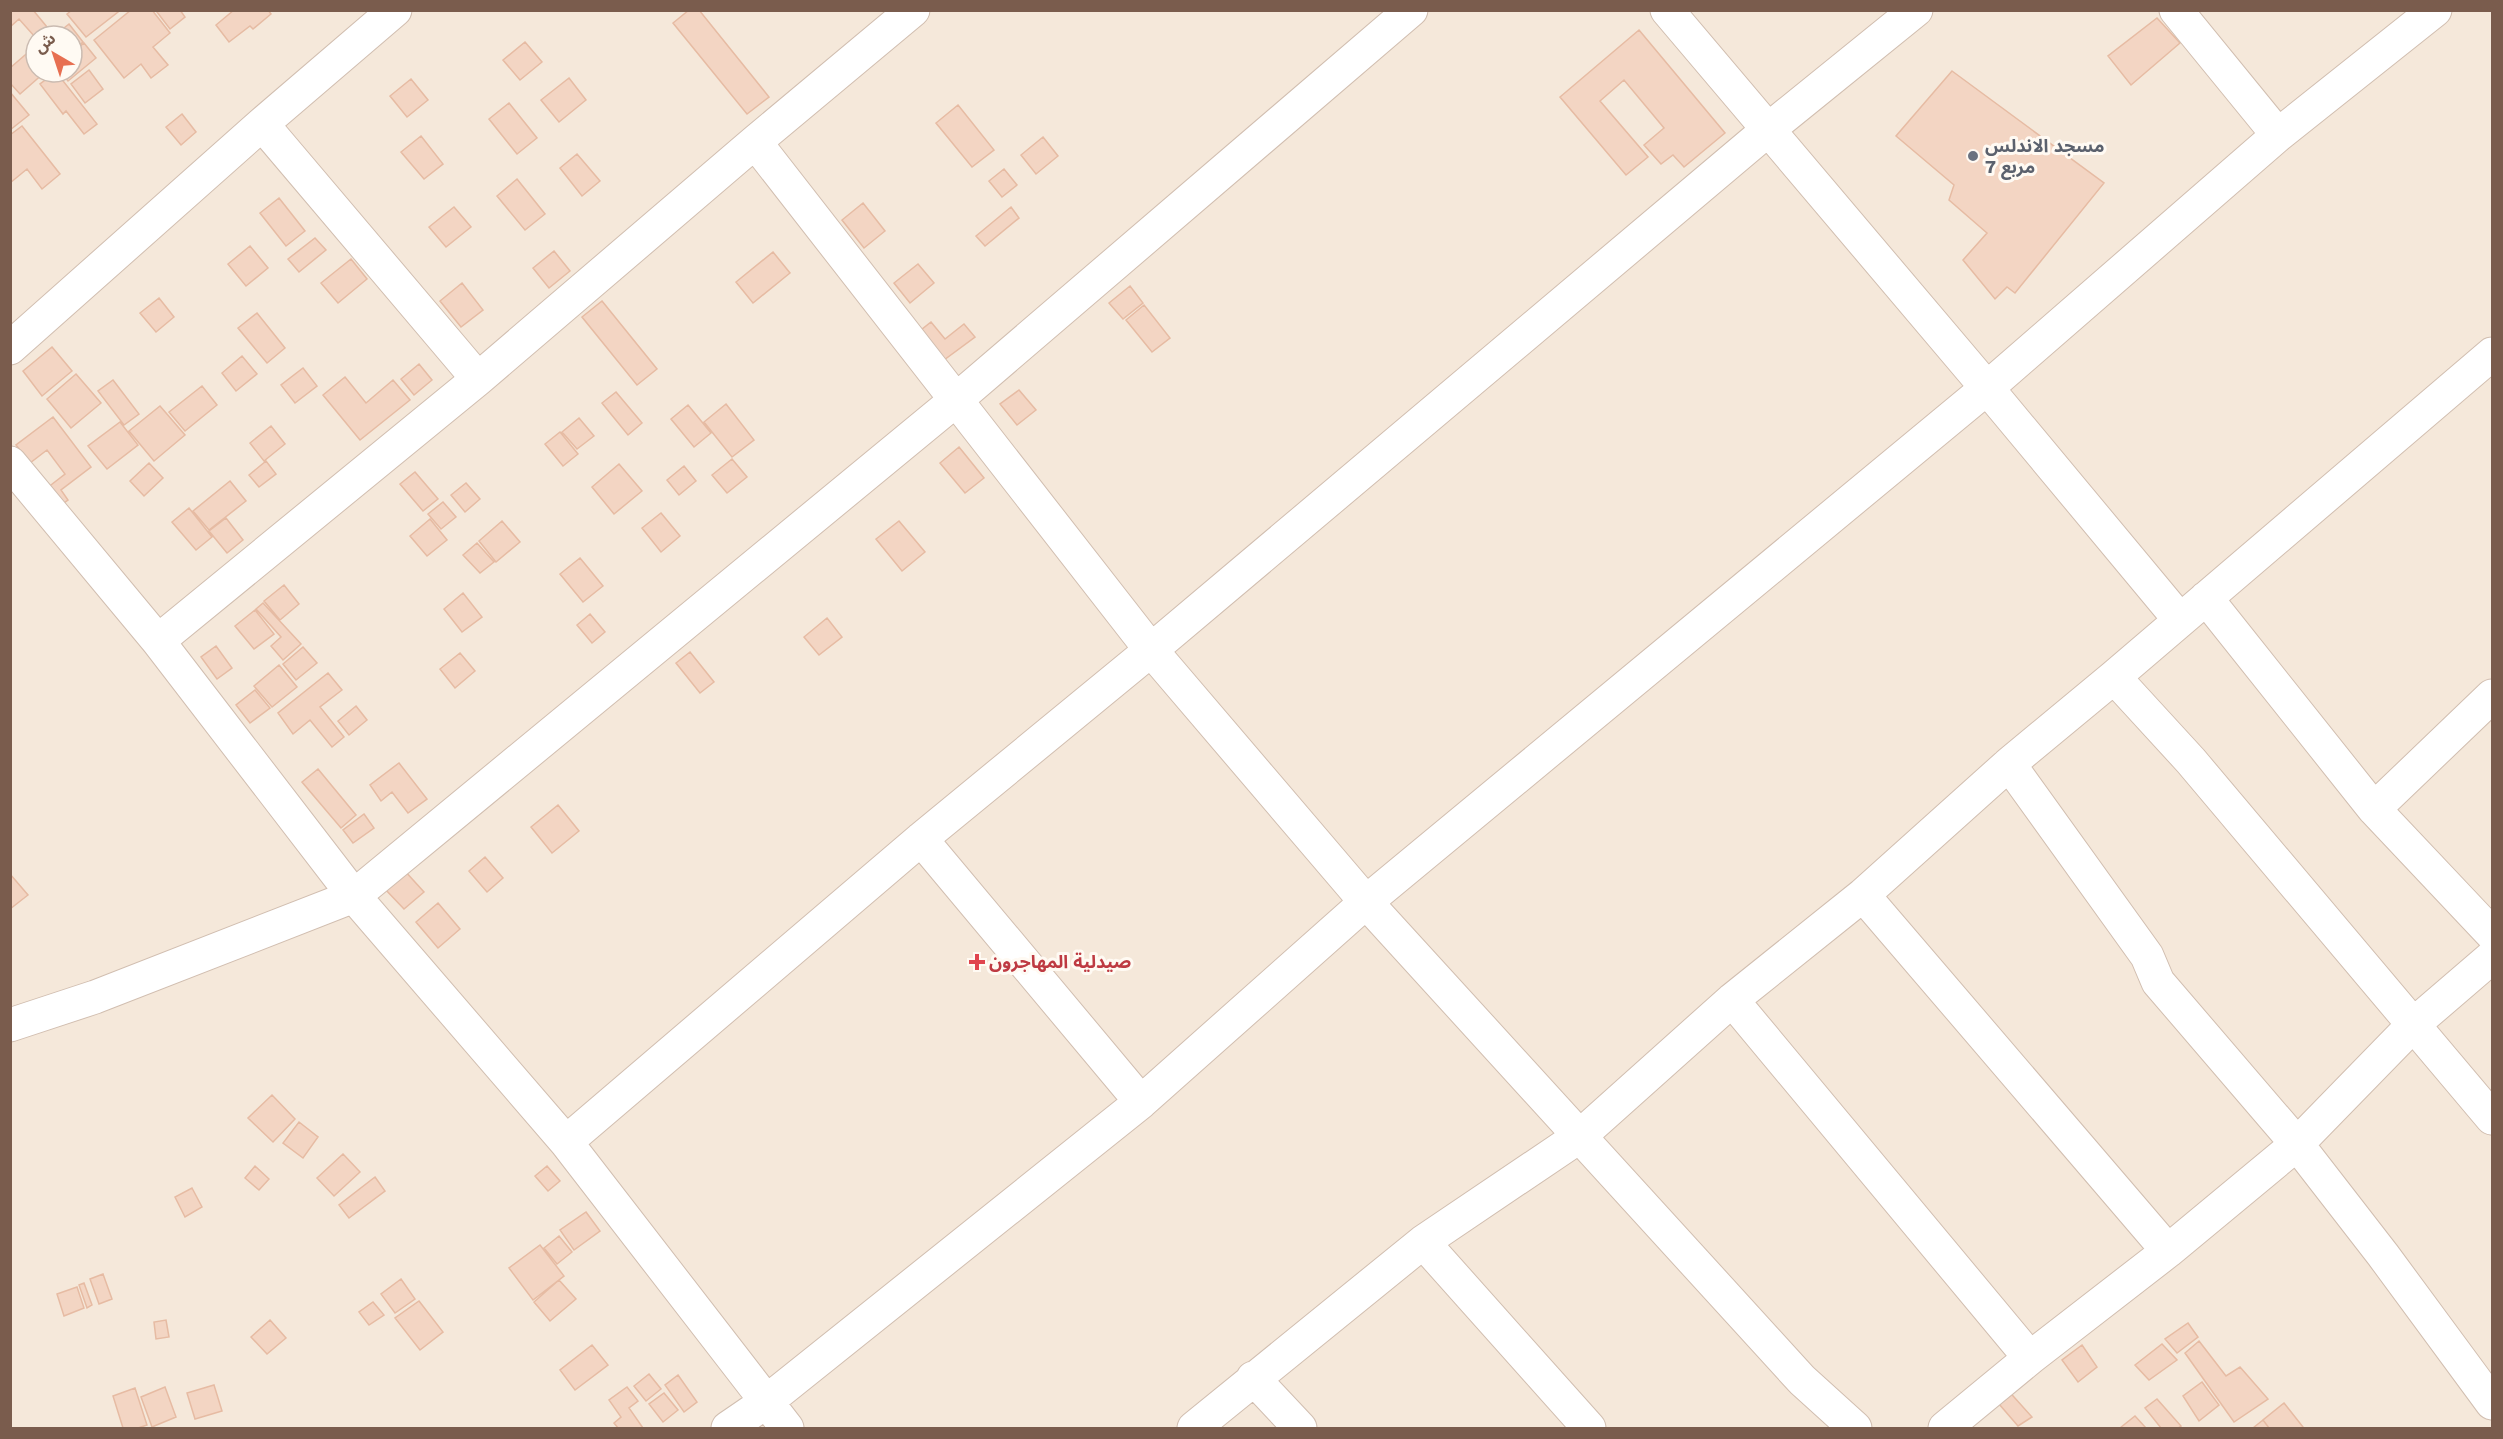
<svg xmlns="http://www.w3.org/2000/svg" width="2503" height="1439" font-family="'Work Sans','Noto Sans Arabic',sans-serif">
	<style>
		.residential { fill: #f5e8da; fill-rule: evenodd }
		.building { fill: #f3d5c3; stroke: #e6bba3; stroke-width: 1.5 }
		.lines { fill: none; stroke-linecap: round; stroke-linejoin: round }
		.minor-casing { stroke: #d1beb0; stroke-width: 35 }
		.minor { stroke: #fff; stroke-width: 33 }
		.worship-dot { fill: #6b7280; stroke: #fffaf3; stroke-width: 2 }
		.health-dot { fill: #e0444e; stroke: #fffaf3; stroke-width: 2 }
		.labels { text-anchor: middle; stroke-width: 6; stroke-linejoin: round; paint-order: stroke }
		.worship-label { font-size: 18px; font-weight: bold; fill: #5b616d; stroke: #fffaf3; text-anchor: start }
		.health-label { font-size: 18px; font-weight: bold; fill: #be3a42; stroke: #fffaf3; text-anchor: start }
	</style>
	<rect width="100%" height="100%" fill="#fdf6ec"/>
	<path class="residential" d="M 11,11 L 2492,11 L 2492,1428 L 11,1428 ZM 36,36 L 72,36 L 72,72 L 36,72 Z"/>
	<path class="building" d="M 10,10 L 33,10 L 47,27 L 35,37 L 19,19 L 10,27 Z
		M 72,10 L 117,10 L 118,12 L 86,37 L 67,14 Z
		M 131,10 L 152,10 L 170,33 L 153,47 L 168,65 L 151,78 L 141,64 L 124,78 L 94,40 Z
		M 159,10 L 180,10 L 185,17 L 170,29 L 157,12 Z
		M 234,10 L 268,10 L 271,14 L 253,29 L 250,26 L 229,42 L 216,25 Z
		M 689,10 L 699,10 L 769,97 L 747,114 L 673,23 Z
		M 2157,18 L 2180,43 L 2131,85 L 2108,56 Z
		M 69,24 L 83,42 L 72,51 L 72,36 L 54,36 Z
		M 1639,30 L 1725,133 L 1684,167 L 1673,155 L 1661,164 L 1644,145 L 1664,128 L 1624,80 L 1600,101 L 1648,157 L 1626,175 L 1560,97 Z
		M 525,42 L 542,62 L 520,80 L 503,60 Z
		M 84,43 L 96,58 L 68,81 L 61,72 L 72,72 L 72,53 Z
		M 32,49 L 36,53 L 36,72 L 45,72 L 20,94 L 10,83 L 10,68 Z
		M 89,70 L 103,89 L 85,103 L 71,84 Z
		M 1952,71 L 2104,183 L 2015,293 L 2007,287 L 1995,299 L 1963,260 L 1987,233 L 1949,200 L 1954,185 L 1896,136 Z
		M 56,72 L 97,124 L 84,134 L 66,111 L 63,114 L 40,84 Z
		M 569,78 L 586,100 L 559,122 L 541,100 Z
		M 411,79 L 428,100 L 407,117 L 390,96 Z
		M 10,92 L 29,115 L 10,130 Z
		M 509,103 L 537,138 L 517,154 L 489,119 Z
		M 958,105 L 994,150 L 972,167 L 936,123 Z
		M 182,114 L 196,132 L 181,145 L 166,127 Z
		M 22,126 L 60,174 L 42,189 L 27,169 L 10,183 L 10,135 Z
		M 421,136 L 443,164 L 424,179 L 401,152 Z
		M 1043,137 L 1058,156 L 1036,174 L 1021,155 Z
		M 577,154 L 600,181 L 582,196 L 560,168 Z
		M 1004,169 L 1017,185 L 1002,197 L 989,181 Z
		M 517,179 L 545,214 L 525,230 L 497,196 Z
		M 279,198 L 305,231 L 286,246 L 260,213 Z
		M 863,203 L 885,231 L 864,248 L 842,220 Z
		M 454,207 L 471,227 L 446,247 L 429,227 Z
		M 1011,207 L 1019,218 L 985,246 L 976,236 Z
		M 315,238 L 326,250 L 299,272 L 288,259 Z
		M 250,246 L 268,268 L 246,286 L 228,264 Z
		M 554,251 L 570,271 L 549,288 L 533,268 Z
		M 773,252 L 790,273 L 753,303 L 736,282 Z
		M 351,259 L 367,279 L 338,303 L 321,283 Z
		M 918,264 L 934,283 L 910,303 L 894,283 Z
		M 462,283 L 483,310 L 461,327 L 440,301 Z
		M 1130,286 L 1143,303 L 1123,319 L 1109,303 Z
		M 159,298 L 174,317 L 156,332 L 140,313 Z
		M 602,301 L 657,369 L 637,385 L 582,317 Z
		M 1144,305 L 1170,338 L 1152,352 L 1126,320 Z
		M 257,313 L 285,348 L 267,363 L 238,328 Z
		M 931,322 L 945,339 L 964,324 L 975,337 L 944,360 L 921,330 Z
		M 52,347 L 72,371 L 42,396 L 23,371 Z
		M 242,356 L 257,374 L 236,391 L 222,373 Z
		M 419,364 L 432,380 L 414,395 L 401,379 Z
		M 303,368 L 317,386 L 295,403 L 281,385 Z
		M 76,374 L 101,403 L 71,428 L 47,399 Z
		M 345,377 L 366,403 L 393,380 L 410,400 L 360,440 L 323,395 Z
		M 113,380 L 139,414 L 124,425 L 98,391 Z
		M 202,386 L 217,405 L 185,431 L 169,412 Z
		M 1019,390 L 1036,410 L 1017,425 L 1000,404 Z
		M 616,392 L 642,423 L 628,435 L 602,403 Z
		M 726,404 L 754,440 L 732,457 L 704,422 Z
		M 688,405 L 711,433 L 694,447 L 671,419 Z
		M 160,406 L 185,435 L 154,461 L 129,431 Z
		M 53,417 L 91,467 L 61,490 L 68,500 L 61,505 L 47,488 L 65,474 L 47,450 L 30,463 L 16,445 Z
		M 579,418 L 594,436 L 577,449 L 562,432 Z
		M 120,422 L 138,445 L 107,469 L 88,446 Z
		M 271,426 L 285,444 L 264,461 L 250,443 Z
		M 560,432 L 578,454 L 563,466 L 545,444 Z
		M 959,447 L 984,478 L 965,493 L 940,463 Z
		M 732,459 L 747,477 L 727,493 L 712,475 Z
		M 266,461 L 276,474 L 259,487 L 249,475 Z
		M 149,463 L 163,478 L 144,496 L 130,481 Z
		M 619,464 L 642,491 L 614,514 L 592,487 Z
		M 684,466 L 696,481 L 679,495 L 667,480 Z
		M 415,472 L 438,499 L 423,511 L 400,484 Z
		M 230,481 L 246,501 L 209,530 L 193,511 Z
		M 466,483 L 480,499 L 465,512 L 451,495 Z
		M 443,502 L 456,517 L 441,529 L 428,514 Z
		M 189,508 L 212,537 L 196,550 L 172,522 Z
		M 661,513 L 680,536 L 661,552 L 642,528 Z
		M 226,518 L 243,540 L 227,553 L 209,531 Z
		M 430,519 L 447,540 L 427,556 L 410,536 Z
		M 502,521 L 520,542 L 496,562 L 479,541 Z
		M 899,521 L 925,552 L 902,571 L 876,539 Z
		M 477,543 L 494,562 L 480,573 L 463,555 Z
		M 580,558 L 603,586 L 583,602 L 560,574 Z
		M 284,585 L 299,604 L 280,620 L 264,601 Z
		M 463,593 L 482,617 L 462,632 L 444,609 Z
		M 263,603 L 301,644 L 283,660 L 271,646 L 281,637 L 256,609 Z
		M 255,610 L 274,634 L 254,649 L 235,626 Z
		M 590,614 L 605,632 L 592,643 L 577,625 Z
		M 827,618 L 842,637 L 819,655 L 804,637 Z
		M 216,646 L 232,668 L 217,679 L 201,657 Z
		M 303,647 L 317,663 L 296,680 L 283,664 Z
		M 690,652 L 714,682 L 700,693 L 676,663 Z
		M 460,653 L 475,671 L 455,688 L 440,669 Z
		M 279,665 L 297,687 L 272,707 L 254,686 Z
		M 328,673 L 342,690 L 320,707 L 344,737 L 332,747 L 310,720 L 293,734 L 278,713 Z
		M 255,690 L 270,708 L 250,723 L 236,705 Z
		M 356,706 L 367,720 L 349,735 L 338,721 Z
		M 399,763 L 427,799 L 408,813 L 392,792 L 381,801 L 370,785 Z
		M 318,769 L 356,815 L 341,828 L 302,782 Z
		M 558,805 L 579,831 L 552,853 L 531,827 Z
		M 364,814 L 374,828 L 353,843 L 343,830 Z
		M 485,857 L 503,878 L 487,892 L 469,871 Z
		M 404,870 L 424,892 L 404,909 L 384,888 Z
		M 10,874 L 28,895 L 10,909 Z
		M 438,903 L 460,929 L 438,948 L 416,922 Z
		M 272,1095 L 295,1119 L 273,1142 L 248,1118 Z
		M 299,1122 L 318,1137 L 303,1158 L 283,1143 Z
		M 343,1154 L 360,1172 L 334,1196 L 317,1178 Z
		M 255,1166 L 269,1179 L 259,1190 L 245,1178 Z
		M 547,1166 L 560,1181 L 548,1191 L 535,1176 Z
		M 375,1177 L 385,1191 L 349,1218 L 339,1205 Z
		M 192,1188 L 202,1207 L 185,1217 L 175,1197 Z
		M 586,1212 L 600,1231 L 574,1250 L 560,1230 Z
		M 559,1236 L 572,1252 L 557,1264 L 544,1248 Z
		M 540,1245 L 564,1276 L 533,1300 L 509,1268 Z
		M 103,1274 L 112,1299 L 99,1304 L 90,1279 Z
		M 401,1279 L 415,1299 L 395,1313 L 381,1294 Z
		M 559,1280 L 576,1299 L 550,1321 L 534,1302 Z
		M 84,1283 L 92,1305 L 87,1308 L 79,1285 Z
		M 77,1287 L 84,1308 L 64,1316 L 57,1294 Z
		M 419,1301 L 443,1332 L 420,1350 L 395,1318 Z
		M 373,1302 L 384,1315 L 369,1325 L 359,1312 Z
		M 166,1320 L 169,1337 L 156,1339 L 154,1322 Z
		M 270,1320 L 286,1338 L 267,1354 L 251,1337 Z
		M 2188,1323 L 2198,1337 L 2177,1353 L 2165,1339 Z
		M 2199,1341 L 2226,1376 L 2240,1367 L 2268,1399 L 2234,1422 L 2185,1353 Z
		M 2162,1344 L 2177,1360 L 2149,1380 L 2135,1365 Z
		M 592,1345 L 608,1365 L 575,1390 L 560,1370 Z
		M 2082,1345 L 2097,1367 L 2078,1382 L 2062,1360 Z
		M 649,1374 L 661,1389 L 646,1401 L 634,1386 Z
		M 678,1375 L 697,1402 L 684,1412 L 665,1385 Z
		M 2202,1382 L 2219,1405 L 2199,1421 L 2183,1396 Z
		M 214,1385 L 222,1411 L 195,1419 L 187,1393 Z
		M 165,1387 L 176,1417 L 152,1427 L 141,1397 Z
		M 627,1387 L 638,1401 L 629,1408 L 643,1428 L 618,1428 L 614,1423 L 621,1417 L 609,1400 Z
		M 2005,1387 L 2032,1417 L 2018,1426 L 1993,1397 Z
		M 135,1388 L 147,1425 L 138,1428 L 123,1428 L 113,1396 Z
		M 664,1393 L 678,1410 L 663,1422 L 649,1404 Z
		M 2157,1399 L 2181,1426 L 2178,1428 L 2161,1428 L 2145,1408 Z
		M 2284,1403 L 2303,1427 L 2301,1428 L 2269,1428 L 2263,1420 Z
		M 2135,1416 L 2146,1428 L 2120,1428 Z
		M 2263,1420 L 2269,1428 L 2253,1428 Z"/>
	<g class="lines">
		<g class="minor-casing">
			<path id="minor" d="M 1667,10 L 1987,388 L 2180,620
				M 2176,10 L 2278,135
				M 262,124 L 478,379
				M 755,142 L 1151,650 L 1366,902 L 1802,1380 L 1855,1428
				M 10,348 L 262,124 L 395,10
				M 10,463 L 158,641 L 354,896 L 566,1142 L 787,1428
				M 2206,598 L 2374,809 L 2492,934
				M 158,641 L 478,379 L 755,142 L 913,10
				M 2114,677 L 2191,761 L 2492,1118
				M 2009,764 L 2147,956 L 2158,982 L 2297,1144 L 2383,1255 L 2492,1403
				M 2374,809 L 2492,696
				M 921,839 L 1141,1102
				M 1863,895 L 2168,1251
				M 1732,1000 L 2030,1358
				M 10,1025 L 95,997 L 354,896 L 956,400 L 1411,10
				M 566,1142 L 921,839 L 1151,650 L 1769,129 L 1916,10
				M 1423,1242 L 1589,1428
				M 1253,1378 L 1300,1428
				M 728,1428 L 766,1402 L 1141,1102 L 1366,902 L 1987,388 L 2278,135 L 2435,10
				M 1194,1428 L 1423,1242 L 1580,1136 L 1732,1000 L 1863,895 L 2009,764 L 2114,677 L 2492,354
				M 1945,1428 L 2030,1358 L 2168,1251 L 2297,1144 L 2414,1024 L 2492,957"/>
		</g>
		<use href="#minor" class="minor"/>
	</g>
	<circle class="worship-dot" cx="1973" cy="156" r="6"/>
	<path class="health-dot" d="M974 953h6v6h6v6h-6v6h-6v-6h-6v-6h6z"/>
	<g class="labels">
		<g class="worship-label">
			<text x="1985" y="152">مسجد الاندلس<tspan x="1985" dy="21">مربع 7</tspan></text>
		</g>
		<g class="health-label">
			<text x="989" y="968">صيدلية المهاجرون</text>
		</g>
	</g>
	<rect width="2503" height="1439" fill="none" stroke="#7a5c4d" stroke-width="24"/>
	<g transform="translate(54 54) rotate(321)"><circle r="28" fill="#fffaf3" stroke="#cabbb1" stroke-width="1.5"/>
	<path d="M0-4.5L10 22L0 15L-10 22Z" fill="#e76f51"/>
	<text y="-9" font-size="16" font-weight="bold" text-anchor="middle" fill="#7a5c4d">ش</text>
	</g>
</svg>
